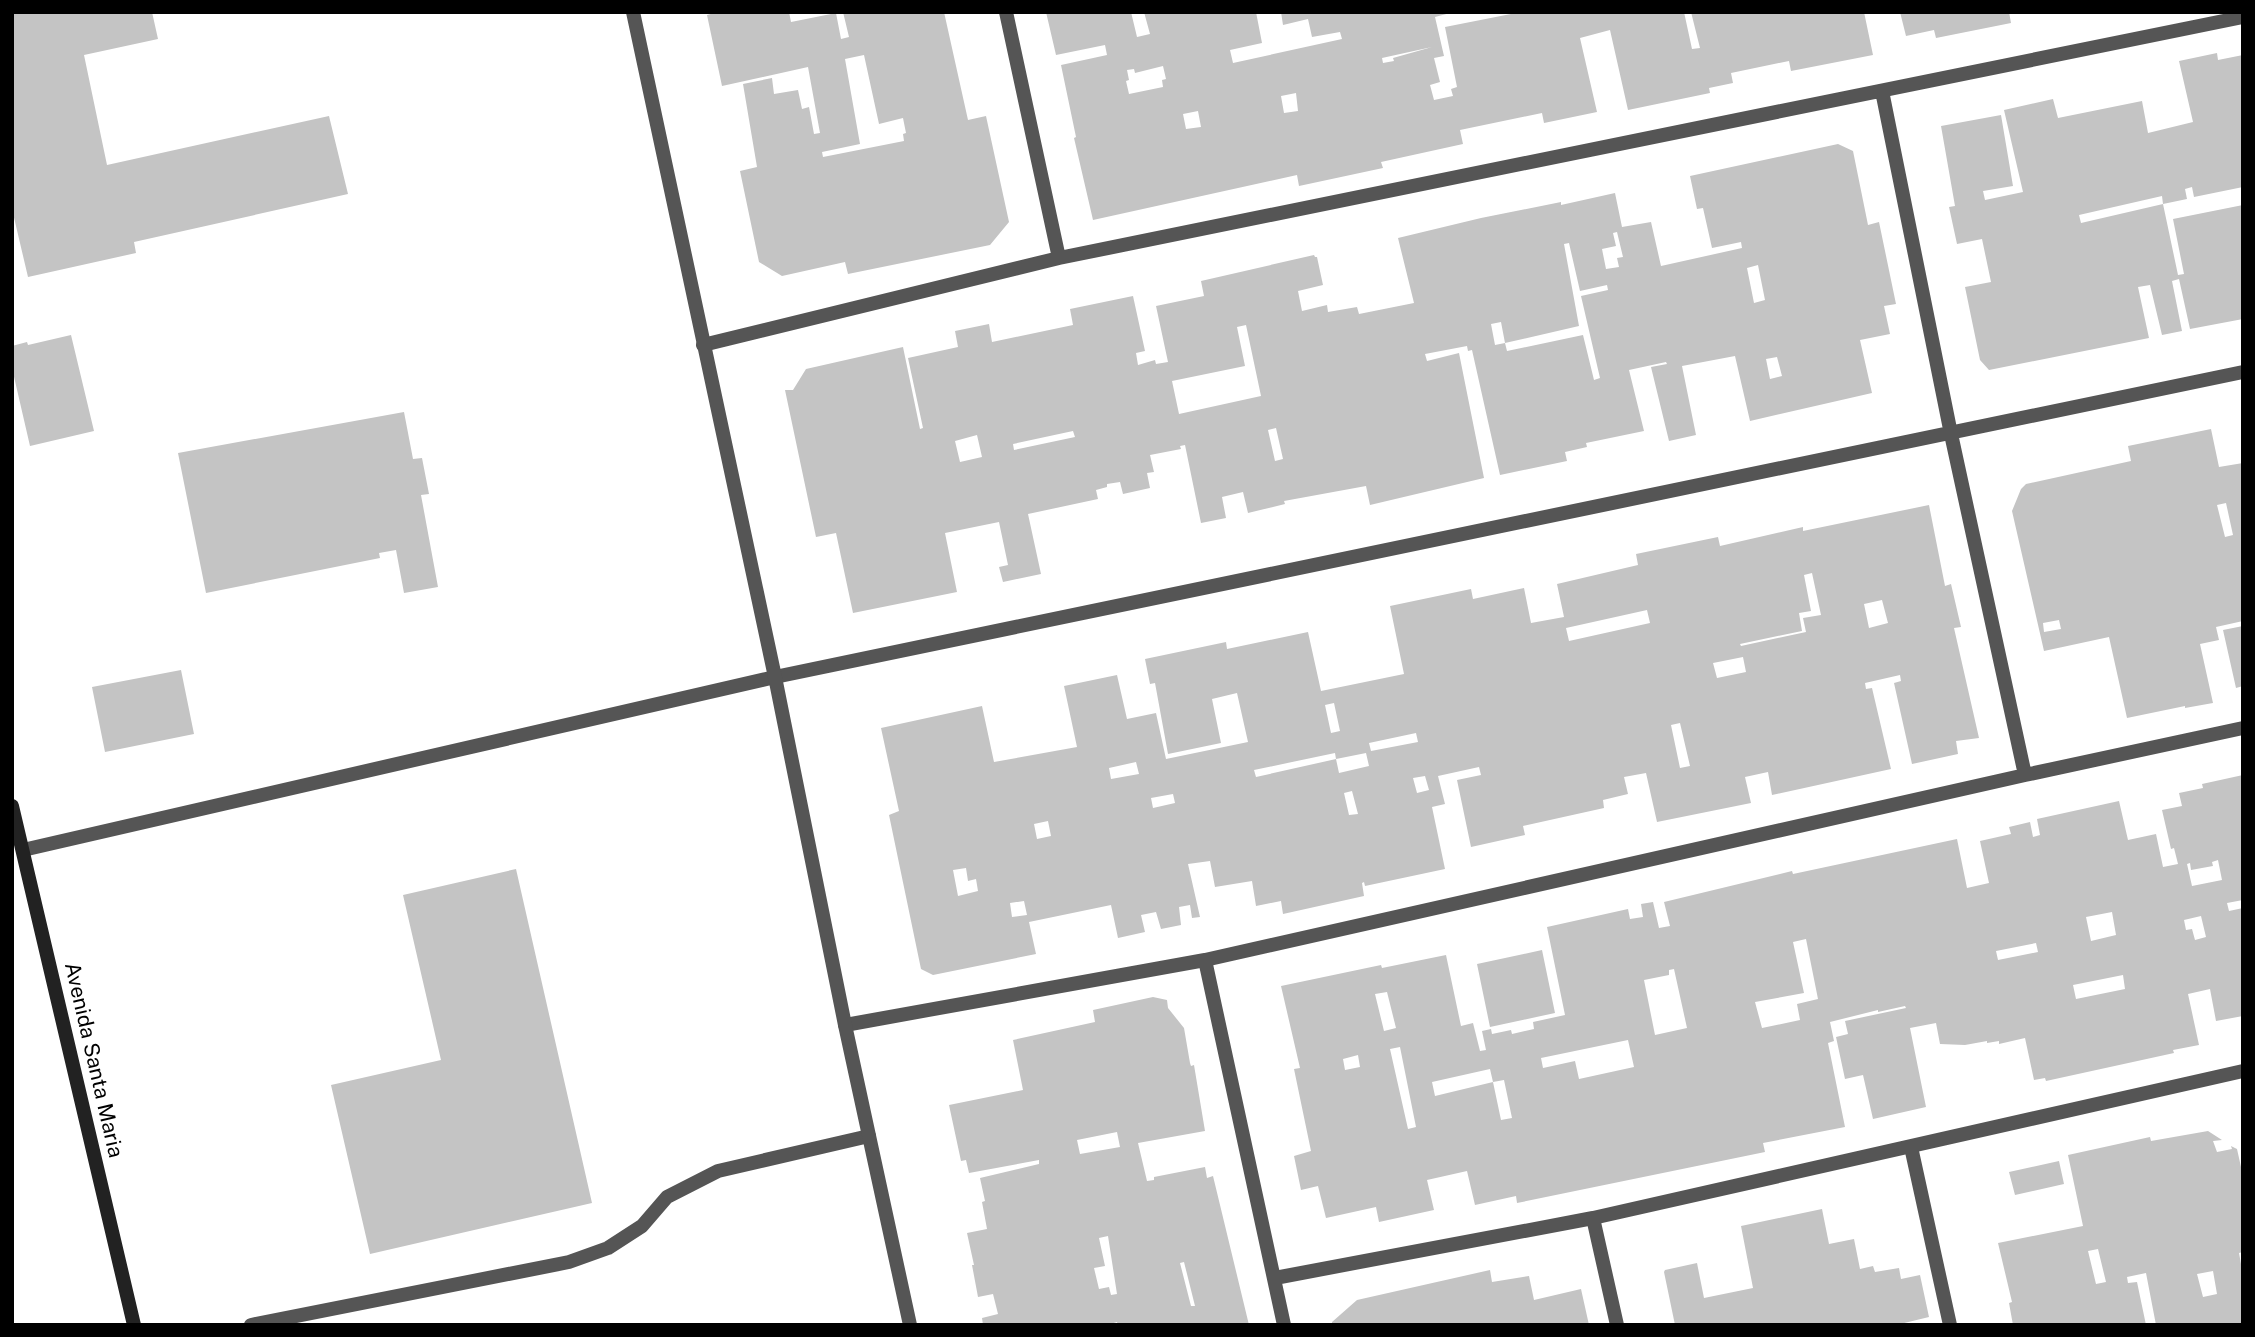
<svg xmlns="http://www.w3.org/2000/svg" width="2255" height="1337" font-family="'Public Sans',sans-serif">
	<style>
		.building { fill: #c4c4c4; fill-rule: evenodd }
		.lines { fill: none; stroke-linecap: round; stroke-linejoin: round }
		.minor { stroke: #555; stroke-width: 14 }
		.tertiary { stroke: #555; stroke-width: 14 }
		.secondary { stroke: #222; stroke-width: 14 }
		.labels { text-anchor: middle; stroke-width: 7; stroke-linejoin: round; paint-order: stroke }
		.street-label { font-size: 21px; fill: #000; stroke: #fff }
	</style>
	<rect width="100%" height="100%" fill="#fff"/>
	<path class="building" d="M 12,12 L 152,12 L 158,39 L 84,55 L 107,165 L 329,116 L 348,194 L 134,242 L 136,253 L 28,277 L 12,209 Z
		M 718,12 L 789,12 L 791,22 L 836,13 L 841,39 L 849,37 L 843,12 L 944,12 L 968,120 L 986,116 L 1009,222 L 990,245 L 848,274 L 845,262 L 782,276 L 759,262 L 740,171 L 757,167 L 743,84 L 772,78 L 774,94 L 798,90 L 802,109 L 809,107 L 814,134 L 820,133 L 808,67 L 722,86 L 707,15 ZM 864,55 L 879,124 L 903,118 L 906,133 L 903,134 L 904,141 L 823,157 L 822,152 L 860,144 L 845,59 Z
		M 1046,12 L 1131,12 L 1137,37 L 1150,34 L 1144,12 L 1256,12 L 1262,43 L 1230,50 L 1233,63 L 1342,39 L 1340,32 L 1312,37 L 1308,19 L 1283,25 L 1281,12 L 1454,12 L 1435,17 L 1444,56 L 1434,58 L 1440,82 L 1430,85 L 1434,100 L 1453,96 L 1451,89 L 1457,87 L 1445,27 L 1521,12 L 1684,12 L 1692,49 L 1700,48 L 1691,12 L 1864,12 L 1873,55 L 1791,71 L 1789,61 L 1731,73 L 1733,83 L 1709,88 L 1710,93 L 1628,110 L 1610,30 L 1580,38 L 1597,112 L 1544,123 L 1542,113 L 1460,130 L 1463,144 L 1381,162 L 1383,168 L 1299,186 L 1297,175 L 1093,220 L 1074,138 L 1076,137 L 1061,65 L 1107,55 L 1105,45 L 1056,55 ZM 1432,47 L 1393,58 L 1394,61 L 1383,63 L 1382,58 ZM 1163,66 L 1166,79 L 1162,80 L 1163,87 L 1129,94 L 1126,81 L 1129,80 L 1127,70 L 1134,69 L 1135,73 ZM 1296,93 L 1298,111 L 1284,113 L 1281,96 ZM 1198,111 L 1201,127 L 1186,129 L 1183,114 Z
		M 1900,12 L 2009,12 L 2011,23 L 1936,38 L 1934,30 L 1906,36 Z
		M 2217,53 L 2218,60 L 2243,55 L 2243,187 L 2194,197 L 2192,187 L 2185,189 L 2187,199 L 2163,204 L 2178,275 L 2184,274 L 2173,219 L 2243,205 L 2243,319 L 2190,329 L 2179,279 L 2172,281 L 2182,331 L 2162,335 L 2150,285 L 2138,287 L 2149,338 L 1989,370 L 1980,360 L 1965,287 L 1991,282 L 1982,239 L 1957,244 L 1949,207 L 1955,206 L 1941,126 L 2001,115 L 2013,186 L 1983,191 L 1985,200 L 2023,192 L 2004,110 L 2053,99 L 2058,118 L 2142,101 L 2148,133 L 2193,122 L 2179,61 ZM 2162,196 L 2163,204 L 2081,223 L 2079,215 Z
		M 1838,144 L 1853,151 L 1868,225 L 1879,222 L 1896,304 L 1884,306 L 1890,334 L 1860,340 L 1872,393 L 1750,421 L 1735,356 L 1682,366 L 1696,435 L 1669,441 L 1651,367 L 1667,364 L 1666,362 L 1629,370 L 1644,431 L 1586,443 L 1587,447 L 1565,452 L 1567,461 L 1500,475 L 1472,350 L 1468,351 L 1467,346 L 1425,354 L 1427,361 L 1459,353 L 1484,478 L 1370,505 L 1366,486 L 1284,501 L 1285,504 L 1248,513 L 1243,492 L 1222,497 L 1226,518 L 1201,523 L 1185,445 L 1180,446 L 1181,449 L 1150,455 L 1154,472 L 1147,473 L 1150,488 L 1123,494 L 1120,482 L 1107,484 L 1107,487 L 1096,490 L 1098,499 L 1028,514 L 1041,574 L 1003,582 L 999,567 L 1008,565 L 999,522 L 945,533 L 957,592 L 853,613 L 836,533 L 816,537 L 785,390 L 793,390 L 806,369 L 903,347 L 920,429 L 923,428 L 908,358 L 958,347 L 955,331 L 989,324 L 992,342 L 1073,325 L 1070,309 L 1133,296 L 1145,351 L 1136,353 L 1138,365 L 1155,360 L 1156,364 L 1168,362 L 1156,306 L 1204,296 L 1201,281 L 1314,255 L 1315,257 L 1317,257 L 1323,285 L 1298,291 L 1302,311 L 1327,305 L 1328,312 L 1357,307 L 1359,314 L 1414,303 L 1398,238 L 1481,218 L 1561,202 L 1561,205 L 1615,193 L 1622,227 L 1651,222 L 1661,266 L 1742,248 L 1741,242 L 1712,248 L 1703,208 L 1697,209 L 1690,176 ZM 1617,232 L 1623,257 L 1617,258 L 1619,267 L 1606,269 L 1602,249 L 1616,246 L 1613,233 ZM 1569,243 L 1580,291 L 1607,285 L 1608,290 L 1581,296 L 1600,378 L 1594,380 L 1583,335 L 1507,351 L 1505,343 L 1579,326 L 1564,244 ZM 1758,265 L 1765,300 L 1754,303 L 1747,268 ZM 1501,322 L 1505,343 L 1495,345 L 1491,324 ZM 1246,325 L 1261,396 L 1179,414 L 1172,381 L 1245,366 L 1237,327 ZM 1777,357 L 1782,376 L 1770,379 L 1766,359 ZM 1276,428 L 1283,459 L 1275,461 L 1268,430 ZM 1073,431 L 1075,437 L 1014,450 L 1013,444 ZM 977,435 L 982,457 L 960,462 L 955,441 Z
		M 71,335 L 94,431 L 30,446 L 12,368 L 12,346 L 27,342 L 28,345 Z
		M 404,412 L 413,459 L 422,458 L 429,494 L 421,495 L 438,587 L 404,593 L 396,550 L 379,553 L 380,558 L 206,593 L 178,453 Z
		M 2211,429 L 2219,467 L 2243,463 L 2243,621 L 2216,627 L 2219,640 L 2200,644 L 2213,703 L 2185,708 L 2185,706 L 2127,718 L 2109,637 L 2044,651 L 2012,511 L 2021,489 L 2026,484 L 2131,461 L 2128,446 ZM 2226,503 L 2233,535 L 2225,537 L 2217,505 ZM 2059,620 L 2061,629 L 2044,632 L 2043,623 Z
		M 1929,505 L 1945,586 L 1951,584 L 1961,627 L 1954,628 L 1979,738 L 1956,741 L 1958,754 L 1912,764 L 1894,683 L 1901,681 L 1900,675 L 1865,683 L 1866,689 L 1872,688 L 1891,769 L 1772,795 L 1768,772 L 1745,777 L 1751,803 L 1657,822 L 1646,773 L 1624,777 L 1628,794 L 1603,800 L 1604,808 L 1523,826 L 1525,835 L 1471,847 L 1457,780 L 1481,775 L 1479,767 L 1438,776 L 1445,804 L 1432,807 L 1445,869 L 1365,886 L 1364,882 L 1362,883 L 1364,896 L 1283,914 L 1281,901 L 1256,906 L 1252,881 L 1215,887 L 1210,861 L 1188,864 L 1200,917 L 1192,918 L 1190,905 L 1179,907 L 1181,925 L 1161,929 L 1156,912 L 1141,915 L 1145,932 L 1118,938 L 1111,905 L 1029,922 L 1036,954 L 933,975 L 921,969 L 889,815 L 899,811 L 881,728 L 982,706 L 994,762 L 1077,747 L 1064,686 L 1117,675 L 1127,719 L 1156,713 L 1166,759 L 1248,742 L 1237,693 L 1212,699 L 1221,743 L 1168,754 L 1155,683 L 1150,684 L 1145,659 L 1226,642 L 1227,649 L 1308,632 L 1321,691 L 1404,674 L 1390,606 L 1471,589 L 1473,599 L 1524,588 L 1531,623 L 1564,617 L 1557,584 L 1638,565 L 1636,554 L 1718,537 L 1720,546 L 1803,527 L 1803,531 ZM 1812,573 L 1821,615 L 1803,618 L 1806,632 L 1741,646 L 1740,644 L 1802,631 L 1799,613 L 1811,611 L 1804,575 ZM 1882,600 L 1888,623 L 1869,628 L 1864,604 ZM 1647,610 L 1650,623 L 1569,641 L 1566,628 ZM 1743,657 L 1746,672 L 1717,678 L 1713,663 ZM 1334,703 L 1340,731 L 1331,733 L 1325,705 ZM 1680,723 L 1690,766 L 1680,768 L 1671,725 ZM 1416,733 L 1418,742 L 1371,751 L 1369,743 ZM 1335,753 L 1336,759 L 1256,777 L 1254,770 ZM 1366,753 L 1369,766 L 1339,773 L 1336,759 ZM 1136,762 L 1139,774 L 1111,779 L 1109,768 ZM 1425,776 L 1429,790 L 1417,793 L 1413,778 ZM 1352,791 L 1358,814 L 1349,815 L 1344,793 ZM 1173,794 L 1175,803 L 1153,808 L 1151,798 ZM 1048,821 L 1051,836 L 1037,839 L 1034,824 ZM 966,868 L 968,881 L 976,879 L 978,891 L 958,896 L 953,870 ZM 1024,901 L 1027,915 L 1012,917 L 1010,903 Z
		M 2243,626 L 2243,686 L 2236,688 L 2223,630 Z
		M 181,670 L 194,734 L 105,752 L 92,687 Z
		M 2243,775 L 2243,900 L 2227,903 L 2229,911 L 2243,908 L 2243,1016 L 2216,1021 L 2210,989 L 2188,994 L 2199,1045 L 2173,1050 L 2174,1053 L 2046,1081 L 2045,1078 L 2034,1080 L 2025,1038 L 1999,1044 L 1999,1041 L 1987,1043 L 1987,1041 L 1965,1045 L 1940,1044 L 1936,1023 L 1910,1028 L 1926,1107 L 1873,1119 L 1863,1075 L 1845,1079 L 1836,1037 L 1848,1034 L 1845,1021 L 1906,1008 L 1905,1006 L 1878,1012 L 1878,1010 L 1830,1022 L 1834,1041 L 1828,1043 L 1845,1127 L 1763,1143 L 1765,1152 L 1517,1203 L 1516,1196 L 1475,1205 L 1467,1171 L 1427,1180 L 1434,1210 L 1379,1222 L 1376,1207 L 1326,1218 L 1318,1186 L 1301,1190 L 1294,1156 L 1311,1151 L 1294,1069 L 1300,1068 L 1281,986 L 1381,965 L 1382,968 L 1446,955 L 1461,1026 L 1473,1023 L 1480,1051 L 1486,1050 L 1482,1031 L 1491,1029 L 1492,1034 L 1511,1030 L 1512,1034 L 1534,1029 L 1533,1022 L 1565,1015 L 1547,927 L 1628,909 L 1630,919 L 1643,917 L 1641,904 L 1653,902 L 1659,928 L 1670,926 L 1664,902 L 1792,871 L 1793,874 L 1957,839 L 1967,888 L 1989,883 L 1980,841 L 2011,834 L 2009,827 L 2030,822 L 2033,837 L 2040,835 L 2037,819 L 2119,801 L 2128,840 L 2156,834 L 2163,867 L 2178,864 L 2174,848 L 2171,849 L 2162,810 L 2182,806 L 2179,793 L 2203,788 L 2202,784 ZM 2218,860 L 2222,880 L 2192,886 L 2187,864 L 2190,863 L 2191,870 L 2213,866 L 2212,862 ZM 2112,912 L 2116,935 L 2091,941 L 2086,917 ZM 2201,916 L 2206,937 L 2195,940 L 2192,929 L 2186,930 L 2184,920 ZM 1806,939 L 1818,999 L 1797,1004 L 1800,1020 L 1762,1028 L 1755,1002 L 1804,993 L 1793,942 ZM 2036,943 L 2038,952 L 1998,960 L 1996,951 ZM 1674,969 L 1687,1028 L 1655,1035 L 1644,980 L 1669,975 L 1669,970 ZM 2123,975 L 2125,989 L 2076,999 L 2073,985 ZM 1387,992 L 1396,1028 L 1384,1031 L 1375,994 ZM 1628,1040 L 1634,1067 L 1579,1079 L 1575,1061 L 1543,1068 L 1541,1058 ZM 1400,1047 L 1416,1127 L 1408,1129 L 1390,1049 ZM 1358,1055 L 1360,1067 L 1345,1070 L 1343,1059 ZM 1490,1069 L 1493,1082 L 1435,1096 L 1432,1082 ZM 1504,1080 L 1512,1118 L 1501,1120 L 1493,1082 Z
		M 516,869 L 592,1203 L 370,1254 L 331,1085 L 441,1060 L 403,895 Z
		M 1542,950 L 1555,1013 L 1490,1027 L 1477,964 Z
		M 1153,997 L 1167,1000 L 1168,1008 L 1184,1028 L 1190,1063 L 1191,1066 L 1194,1065 L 1205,1131 L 1138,1143 L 1147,1181 L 1154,1180 L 1154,1177 L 1205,1167 L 1207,1178 L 1213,1176 L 1249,1325 L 1118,1325 L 1117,1322 L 1107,1325 L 983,1325 L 982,1318 L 998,1314 L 993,1294 L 978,1297 L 972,1265 L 974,1265 L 967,1233 L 987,1229 L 982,1202 L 985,1201 L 980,1178 L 1039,1164 L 1039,1160 L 969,1173 L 966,1160 L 961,1161 L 949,1105 L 1023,1090 L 1013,1040 L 1095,1022 L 1093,1010 ZM 1117,1132 L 1120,1147 L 1080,1154 L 1077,1140 ZM 1108,1236 L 1117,1294 L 1111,1295 L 1109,1287 L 1099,1289 L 1094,1268 L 1105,1266 L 1099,1238 ZM 1184,1262 L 1195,1306 L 1191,1306 L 1180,1263 Z
		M 2208,1131 L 2222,1140 L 2213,1141 L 2217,1152 L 2232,1149 L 2231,1146 L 2237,1149 L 2243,1176 L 2243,1252 L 2239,1253 L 2241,1264 L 2243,1264 L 2243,1325 L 2156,1325 L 2146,1273 L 2127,1277 L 2128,1283 L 2137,1282 L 2146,1325 L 2013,1325 L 2009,1303 L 2012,1302 L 1998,1243 L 2083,1226 L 2068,1155 L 2150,1137 L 2151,1141 ZM 2098,1249 L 2106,1282 L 2096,1284 L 2088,1251 ZM 2213,1271 L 2217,1294 L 2203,1297 L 2197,1274 Z
		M 2059,1161 L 2064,1184 L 2015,1195 L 2009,1172 Z
		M 1822,1209 L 1829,1244 L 1854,1239 L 1860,1269 L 1873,1266 L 1875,1272 L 1899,1268 L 1901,1279 L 1920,1275 L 1929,1317 L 1896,1325 L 1675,1325 L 1664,1272 L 1665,1270 L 1697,1263 L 1704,1298 L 1753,1288 L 1741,1226 Z
		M 1490,1270 L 1492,1282 L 1529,1276 L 1534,1300 L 1581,1289 L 1589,1325 L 1332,1325 L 1332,1322 L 1357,1300 Z"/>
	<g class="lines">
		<path class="minor" d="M 1006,12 L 1059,258
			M 1882,91 L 1951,434 L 2025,775
			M 703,345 L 1059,258 L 2243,17
			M 23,850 L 775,677 L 2243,372
			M 1205,960 L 1284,1325
			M 845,1025 L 1205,960 L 2025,775 L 2243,728
			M 1911,1147 L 1950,1325
			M 1593,1218 L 1617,1325
			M 1275,1278 L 1593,1218 L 2243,1071
			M 251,1325 L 569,1262 L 608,1248 L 642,1226 L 667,1197 L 718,1171 L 869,1136"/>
		<path class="tertiary" d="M 633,12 L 775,677 L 845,1025 L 910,1325"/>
		<path class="secondary" d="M 12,806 L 134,1325"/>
	</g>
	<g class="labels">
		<g class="street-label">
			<text transform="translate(94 1060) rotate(77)" y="7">Avenida Santa Maria</text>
		</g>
	</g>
	<rect width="2255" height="1337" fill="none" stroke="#000000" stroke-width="28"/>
</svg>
